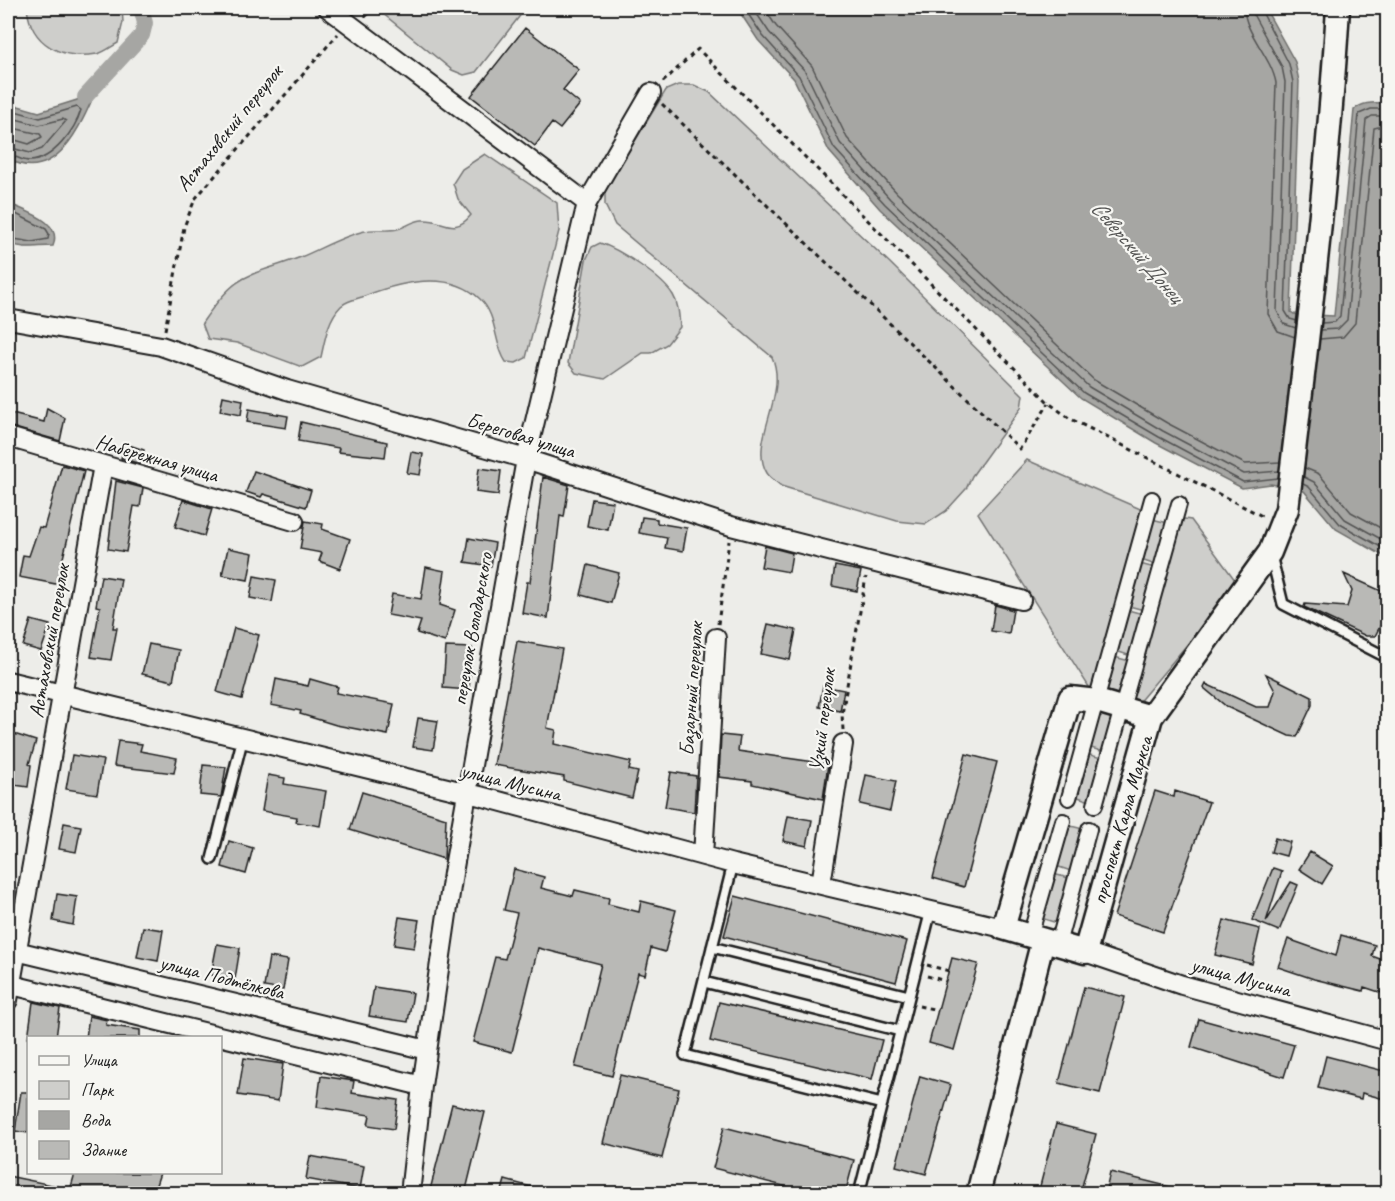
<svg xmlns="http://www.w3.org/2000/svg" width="1395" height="1201" font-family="Caveat,sans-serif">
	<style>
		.green { fill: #cececb; stroke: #757574; stroke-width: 1.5 }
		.water { fill: #a6a6a3; stroke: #6f6f6d; stroke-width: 1.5 }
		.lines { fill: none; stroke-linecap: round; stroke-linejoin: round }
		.shore { stroke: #535352; stroke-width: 1.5 }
		.canal { stroke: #a6a6a3; stroke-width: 16 }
		.building { fill: #b9b9b6; stroke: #1c1c1c; stroke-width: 1.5 }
		.service-casing { stroke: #1c1c1c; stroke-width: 14 }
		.pedestrian-casing { stroke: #1c1c1c; stroke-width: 18 }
		.minor-casing { stroke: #1c1c1c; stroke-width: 22 }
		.tertiary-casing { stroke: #1c1c1c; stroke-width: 27 }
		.path { stroke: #1c1c1c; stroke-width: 3; stroke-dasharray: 4.5 4.5; stroke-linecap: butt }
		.service { stroke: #f6f6f2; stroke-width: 9 }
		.pedestrian { stroke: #f6f6f2; stroke-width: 14 }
		.minor { stroke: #f6f6f2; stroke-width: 18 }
		.tertiary { stroke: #f6f6f2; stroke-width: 22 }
		.labels { text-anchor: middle; stroke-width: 4.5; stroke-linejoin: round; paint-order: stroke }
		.street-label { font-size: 21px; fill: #1c1c1c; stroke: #f6f6f2 }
		.water-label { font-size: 22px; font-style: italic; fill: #535352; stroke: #f6f6f2 }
	</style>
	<rect width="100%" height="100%" fill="#edede9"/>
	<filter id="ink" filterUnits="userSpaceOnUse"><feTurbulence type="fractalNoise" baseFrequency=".0167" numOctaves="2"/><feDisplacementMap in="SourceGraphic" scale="12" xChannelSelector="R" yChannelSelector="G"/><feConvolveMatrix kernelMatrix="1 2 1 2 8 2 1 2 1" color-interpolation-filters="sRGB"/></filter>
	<g filter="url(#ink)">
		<path class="green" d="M 27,8 L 122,8 L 123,22 L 118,43 C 112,46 104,53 97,54 C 62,60 31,45 27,8 Z
			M 376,8 L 526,8 L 476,72 L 464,75 L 452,70 Z
			M 678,85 L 694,85 L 709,92 L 890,263 L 1023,395 L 1021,408 L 972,476 L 966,489 L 946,511 L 926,524 L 897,521 L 781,486 C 777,482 770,478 767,473 C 748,442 789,395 772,357 L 615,225 L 605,205 L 605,190 L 666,90 Z
			M 485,154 L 557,203 L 559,231 L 526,358 L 516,363 L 506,362 C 493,343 498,316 480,299 C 449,269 397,283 362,297 C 355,299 346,301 341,306 C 328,319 325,339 321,357 L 302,367 L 237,343 L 208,339 L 202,323 C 238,270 246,278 301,257 C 323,248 342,236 365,231 C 375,228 387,232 397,229 C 406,227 412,221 422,220 C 444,218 453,237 471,215 L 458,199 L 453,183 L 462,169 Z
			M 600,243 C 619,249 662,277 673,295 C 679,305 679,316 680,327 L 667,344 L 651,353 L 643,353 L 605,379 L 576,373 L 568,363 L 586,260 L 592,247 Z
			M 1027,460 L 1145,511 L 1096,698 L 978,513 Z
			M 1177,518 L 1191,520 L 1238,584 L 1132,710 L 1124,707 Z
			M 1152,519 L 1168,523 L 1156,565 L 1141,560 Z
			M 1140,564 L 1155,568 L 1144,610 L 1129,606 Z
			M 1128,610 L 1143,614 L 1131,656 L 1116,651 Z
			M 1114,657 L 1130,661 L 1118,703 L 1103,698 Z
			M 1100,706 L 1115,710 L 1104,752 L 1088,747 Z
			M 1086,754 L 1102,758 L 1090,801 L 1075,796 Z
			M 1067,825 L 1083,829 L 1071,871 L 1056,866 Z
			M 1053,874 L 1069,878 L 1057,923 L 1041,918 Z"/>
		<path class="water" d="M 737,8 L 1265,8 L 1295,62 L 1299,81 L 1291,312 L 1294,314 L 1334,316 L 1354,110 C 1363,101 1375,103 1387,103 L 1387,558 L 1336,529 L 1304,491 L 1271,484 L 1242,488 L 1156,443 L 1081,398 L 880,209 L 829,151 L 794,79 L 758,40 Z
			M 100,81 C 84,118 59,187 8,159 L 8,103 L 39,112 L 77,100 Z
			M 8,203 C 26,212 63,221 53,246 C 36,246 24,250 8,243 Z"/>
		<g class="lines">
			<path class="shore" d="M 744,8 L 763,36 L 799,76 L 834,148 L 885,204 L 1084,393 L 1159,437 L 1243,482 L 1278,478
				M 753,8 L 769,32 L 805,71 L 840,143 L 890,199 L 1089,387 L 1163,431 L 1244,474 L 1279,471
				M 764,8 L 776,26 L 812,66 L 847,138 L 897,193 L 1094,380 L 1167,423 L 1245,464 L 1280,462
				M 1244,8 C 1245,34 1271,56 1276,83 L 1268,314 L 1278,331 L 1295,337
				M 1253,8 L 1254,16 L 1282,67 L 1285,82 L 1277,311 L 1284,324 L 1296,328
				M 1260,8 L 1289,64 L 1293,82 L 1285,311 L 1290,319 L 1297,321
				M 8,109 L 40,118 L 77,107 L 81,110 C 75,130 53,160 30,161 C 21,161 15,155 8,155
				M 8,117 L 39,125 L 63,119 L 66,121 L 42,149 L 30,153 L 8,147
				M 8,127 L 40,134 L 42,137 L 29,144 L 8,138
				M 8,210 L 46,229 L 49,234 L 48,239 L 32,242 L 8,238
				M 1322,323 L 1335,322 L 1340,316 L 1359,114 L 1371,109 L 1388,109
				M 1321,330 L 1338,329 L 1347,320 L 1366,120 L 1372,116 L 1388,116
				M 1320,339 L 1343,337 L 1355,323 L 1374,128 L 1388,125
				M 1305,468 L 1319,474 L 1351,512 L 1388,532
				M 1304,477 L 1314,482 L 1345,519 L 1388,543
				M 1303,484 L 1309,487 L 1340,524 L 1388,551"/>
			<path class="canal" d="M 85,97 L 142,35 L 145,23 L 141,8"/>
		</g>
		<path class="building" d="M 525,28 L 579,70 L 563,90 L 580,104 L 560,129 L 552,123 L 535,146 L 471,96 Z
			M 223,396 L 243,400 L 241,415 L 220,411 Z
			M 47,408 L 65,418 L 60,441 L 8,426 L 8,413 L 44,422 Z
			M 249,409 L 288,416 L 286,428 L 247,422 Z
			M 301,422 L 387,442 L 385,457 L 338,452 L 339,448 L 298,441 Z
			M 126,444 L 144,450 L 140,464 L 121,458 Z
			M 411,452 L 423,454 L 420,475 L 407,473 Z
			M 62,465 L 84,471 L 62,562 L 65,563 L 61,585 L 19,577 L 23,555 L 29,556 L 39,527 L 44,528 Z
			M 479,468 L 501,471 L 498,495 L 476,492 Z
			M 254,471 L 311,490 L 306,507 L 263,494 L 261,497 L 246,492 Z
			M 543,477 L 569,485 L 564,517 L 560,516 L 548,618 L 522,613 L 527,582 L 530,582 Z
			M 116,481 L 143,488 L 140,507 L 134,506 L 126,552 L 108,549 Z
			M 592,499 L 613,502 L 608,530 L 587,526 Z
			M 183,500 L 212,509 L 204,536 L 175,527 Z
			M 642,517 L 657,519 L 657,523 L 687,528 L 683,551 L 665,548 L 667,538 L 639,533 Z
			M 305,521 L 323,524 L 322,529 L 350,539 L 340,569 L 319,561 L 322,553 L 300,549 Z
			M 469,538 L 495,543 L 491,566 L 465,562 Z
			M 765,546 L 792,553 L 789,572 L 761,567 Z
			M 228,548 L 253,553 L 248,580 L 222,575 Z
			M 588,565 L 619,573 L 611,603 L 581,595 Z
			M 835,566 L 861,571 L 857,591 L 832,586 Z
			M 426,567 L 445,571 L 440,605 L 455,610 L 445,642 L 417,633 L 421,621 L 388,615 L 392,594 L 421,599 Z
			M 1344,574 L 1388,594 L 1388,611 L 1375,636 L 1366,636 L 1304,607 L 1305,604 L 1347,607 L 1352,591 Z
			M 101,576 L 121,579 L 113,628 L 117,628 L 111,660 L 91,657 L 100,607 L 96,606 Z
			M 254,576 L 276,580 L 272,602 L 250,598 Z
			M 995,605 L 1013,610 L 1009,634 L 991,631 Z
			M 31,620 L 50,625 L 41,651 L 23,646 Z
			M 768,624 L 796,630 L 790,660 L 761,654 Z
			M 234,628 L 259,635 L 242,699 L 217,692 Z
			M 517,641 L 562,649 L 547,728 L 556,730 L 554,744 L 631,762 L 629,770 L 638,772 L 632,798 L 564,781 L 564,777 L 494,765 Z
			M 149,644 L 179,650 L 173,681 L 142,674 Z
			M 446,647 L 472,648 L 469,690 L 443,688 Z
			M 1266,674 L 1312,697 L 1312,705 L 1297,737 L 1289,736 L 1227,707 L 1204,688 L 1206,684 L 1256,707 L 1270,707 L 1275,691 Z
			M 276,679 L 308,686 L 310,679 L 338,687 L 336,693 L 394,704 L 388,735 L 336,725 L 300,714 L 301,711 L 271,705 Z
			M 823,686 L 844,690 L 840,711 L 819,707 Z
			M 418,718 L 438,721 L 433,750 L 413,747 Z
			M 14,734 L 36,741 L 29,764 L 31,765 L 28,787 L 8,784 L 9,753 Z
			M 721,735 L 740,737 L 738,751 L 828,764 L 823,799 L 752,784 L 752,781 L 719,777 Z
			M 118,741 L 142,744 L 140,751 L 177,758 L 174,773 L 114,766 Z
			M 966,754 L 997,762 L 964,887 L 933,878 Z
			M 72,755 L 103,760 L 97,794 L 66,789 Z
			M 203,765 L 226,767 L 221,797 L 200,795 Z
			M 671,772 L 696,776 L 694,812 L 665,807 Z
			M 268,775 L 285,778 L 284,784 L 326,791 L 320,826 L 296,822 L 297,817 L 262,811 Z
			M 866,775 L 896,781 L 890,811 L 860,804 Z
			M 1155,791 L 1174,797 L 1175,791 L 1209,802 L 1163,932 L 1114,916 Z
			M 362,792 L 446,818 L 444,859 L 350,830 Z
			M 788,816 L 812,820 L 807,846 L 783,841 Z
			M 64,823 L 81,826 L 76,852 L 59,849 Z
			M 1275,838 L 1290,842 L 1286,856 L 1271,852 Z
			M 229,841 L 253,848 L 246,874 L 222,867 Z
			M 1310,852 L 1333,866 L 1322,884 L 1299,869 Z
			M 1273,868 L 1282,871 L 1266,922 L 1291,882 L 1298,885 L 1279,931 L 1252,920 Z
			M 514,869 L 544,877 L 541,888 L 573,896 L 575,890 L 609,898 L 608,904 L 639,912 L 641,901 L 676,910 L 665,952 L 651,948 L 645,975 L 638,973 L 612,1076 L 575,1067 L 601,964 L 538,948 L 512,1052 L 473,1042 L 495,957 L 505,959 L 517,913 L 504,910 Z
			M 57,894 L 77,897 L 73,925 L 53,921 Z
			M 735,896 L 907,941 L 896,982 L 724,936 Z
			M 399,917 L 419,920 L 414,948 L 394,945 Z
			M 1224,920 L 1260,929 L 1252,964 L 1215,955 Z
			M 143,927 L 163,930 L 158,961 L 137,957 Z
			M 1341,935 L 1375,945 L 1372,956 L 1388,962 L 1388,995 L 1364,987 L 1363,991 L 1314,979 L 1278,967 L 1288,939 L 1336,956 Z
			M 217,944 L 240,948 L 235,979 L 211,975 Z
			M 269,957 L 288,960 L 283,990 L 264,987 Z
			M 952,958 L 978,964 L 954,1050 L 929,1043 Z
			M 374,987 L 413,993 L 408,1022 L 369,1016 Z
			M 1084,987 L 1125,997 L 1100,1093 L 1059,1083 Z
			M 33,1002 L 60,1008 L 56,1038 L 28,1038 Z
			M 719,1002 L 882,1040 L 872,1079 L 710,1041 Z
			M 89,1016 L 107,1020 L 106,1025 L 140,1030 L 140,1038 L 86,1038 Z
			M 1199,1019 L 1294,1045 L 1284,1077 L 1191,1047 Z
			M 1326,1056 L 1388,1072 L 1388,1100 L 1362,1093 L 1361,1099 L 1318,1088 Z
			M 244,1058 L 283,1064 L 278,1101 L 238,1095 Z
			M 620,1075 L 679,1089 L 662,1158 L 603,1143 Z
			M 321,1076 L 354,1081 L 352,1093 L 398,1100 L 394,1129 L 368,1125 L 370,1115 L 317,1107 Z
			M 920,1076 L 951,1085 L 926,1174 L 896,1166 Z
			M 21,1092 L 28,1092 L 28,1133 L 15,1131 Z
			M 452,1104 L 485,1112 L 465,1194 L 429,1194 Z
			M 1056,1124 L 1096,1134 L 1080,1194 L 1038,1194 Z
			M 724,1127 L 854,1160 L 845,1194 L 815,1194 L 713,1168 Z
			M 310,1156 L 364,1166 L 360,1189 L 306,1179 Z
			M 1110,1172 L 1179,1189 L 1179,1194 L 1105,1194 Z
			M 75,1173 L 160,1173 L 153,1194 L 69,1194 Z
			M 8,1176 L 57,1186 L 57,1194 L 8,1194 Z
			M 505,1180 L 539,1189 L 538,1194 L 501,1194 Z"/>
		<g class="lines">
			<g class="service-casing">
				<path id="service" d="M 1271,555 L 1283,604 L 1388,658
					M 212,859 L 243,737
					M 733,864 L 685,1055 L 882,1104
					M 712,947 L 909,996
					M 704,982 L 900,1031
					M 859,1194 L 931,910"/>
			</g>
			<g class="pedestrian-casing">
				<path id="pedestrian" d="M 1069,798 L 1152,499
					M 1095,805 L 1179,504
					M 1030,936 L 1063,821
					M 1058,944 L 1089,829"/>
			</g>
			<g class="minor-casing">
				<path id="minor" d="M 328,8 L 587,203
					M 8,319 L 161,346 L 287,390 L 526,459 L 731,526 L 1021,600
					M 8,437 L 294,521
					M 8,681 L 480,796 L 733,864 L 1003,928
					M 703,856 L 716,638
					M 821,884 L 843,744
					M 8,949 L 427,1050
					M 1085,952 L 1182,985 L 1388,1041
					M 8,984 L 422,1086
					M 8,1000 L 103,465
					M 410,1194 L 422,1086 L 453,873 L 526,459 L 587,203 L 651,93"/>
			</g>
			<g class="tertiary-casing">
				<path id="tertiary" d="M 1151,717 L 1097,701 L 1070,698 L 1003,928 L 1085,952 L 1151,717 L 1270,552 L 1287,509 C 1307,342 1328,175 1338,8
					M 978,1194 L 1043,940"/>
			</g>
			<path class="path" d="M 365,17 L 374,8
				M 663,82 L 698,49 L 1049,403 L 1069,418 L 1264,517
				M 662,104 L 1020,449 L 1049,403
				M 165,330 L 184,227 L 195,199 L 338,34
				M 718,624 L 729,541
				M 843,730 L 842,714 L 866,577
				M 927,965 L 949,971
				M 927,976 L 946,981
				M 919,1006 L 938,1010"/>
			<use href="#service" class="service"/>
			<use href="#pedestrian" class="pedestrian"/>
			<use href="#minor" class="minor"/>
			<use href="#tertiary" class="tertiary"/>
		</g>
	</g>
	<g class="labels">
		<g class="street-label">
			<text transform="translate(229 128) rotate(-51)" y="7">Астаховский переулок</text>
			<text transform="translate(521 435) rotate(17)" y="7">Береговая улица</text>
			<text transform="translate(157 458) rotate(16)" y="7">Набережная улица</text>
			<text transform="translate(472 629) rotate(-80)" y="7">переулок Володарского</text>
			<text transform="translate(49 641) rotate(-80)" y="7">Астаховский переулок</text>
			<text transform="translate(691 689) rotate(-86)" y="7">Базарный переулок</text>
			<text transform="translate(822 720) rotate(-83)" y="7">Узкий переулок</text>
			<text transform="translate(511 782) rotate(14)" y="7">улица Мусина</text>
			<text transform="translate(1122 820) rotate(-74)" y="7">проспект Карла Маркса</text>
			<text transform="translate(222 977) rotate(14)" y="7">улица Подтёлкова</text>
			<text transform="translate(1241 977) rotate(15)" y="7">улица Мусина</text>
		</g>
		<g class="water-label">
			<text transform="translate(1138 251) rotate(49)" y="8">Северский Донец</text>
		</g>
	</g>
	<rect width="1395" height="1201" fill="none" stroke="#f6f6f2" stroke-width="30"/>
	<rect x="15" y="15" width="1365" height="1171" fill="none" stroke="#1c1c1c" stroke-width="2" filter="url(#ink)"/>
	<rect x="27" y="1036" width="195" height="138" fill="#f6f6f2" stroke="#9f9f9c" stroke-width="1.5"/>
	<rect x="39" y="1056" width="30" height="9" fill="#f6f6f2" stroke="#9f9f9c" stroke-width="1.5"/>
	<text x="81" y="1066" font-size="18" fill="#1c1c1c">Улица</text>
	<rect x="39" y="1081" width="30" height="18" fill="#cececb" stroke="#9f9f9c" stroke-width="1.5"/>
	<text x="81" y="1096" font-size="18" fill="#1c1c1c">Парк</text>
	<rect x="39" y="1111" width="30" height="18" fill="#a6a6a3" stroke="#9f9f9c" stroke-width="1.5"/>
	<text x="81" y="1126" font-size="18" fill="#1c1c1c">Вода</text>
	<rect x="39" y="1141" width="30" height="18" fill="#b9b9b6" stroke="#9f9f9c" stroke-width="1.5"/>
	<text x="81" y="1156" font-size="18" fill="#1c1c1c">Здание</text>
</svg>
